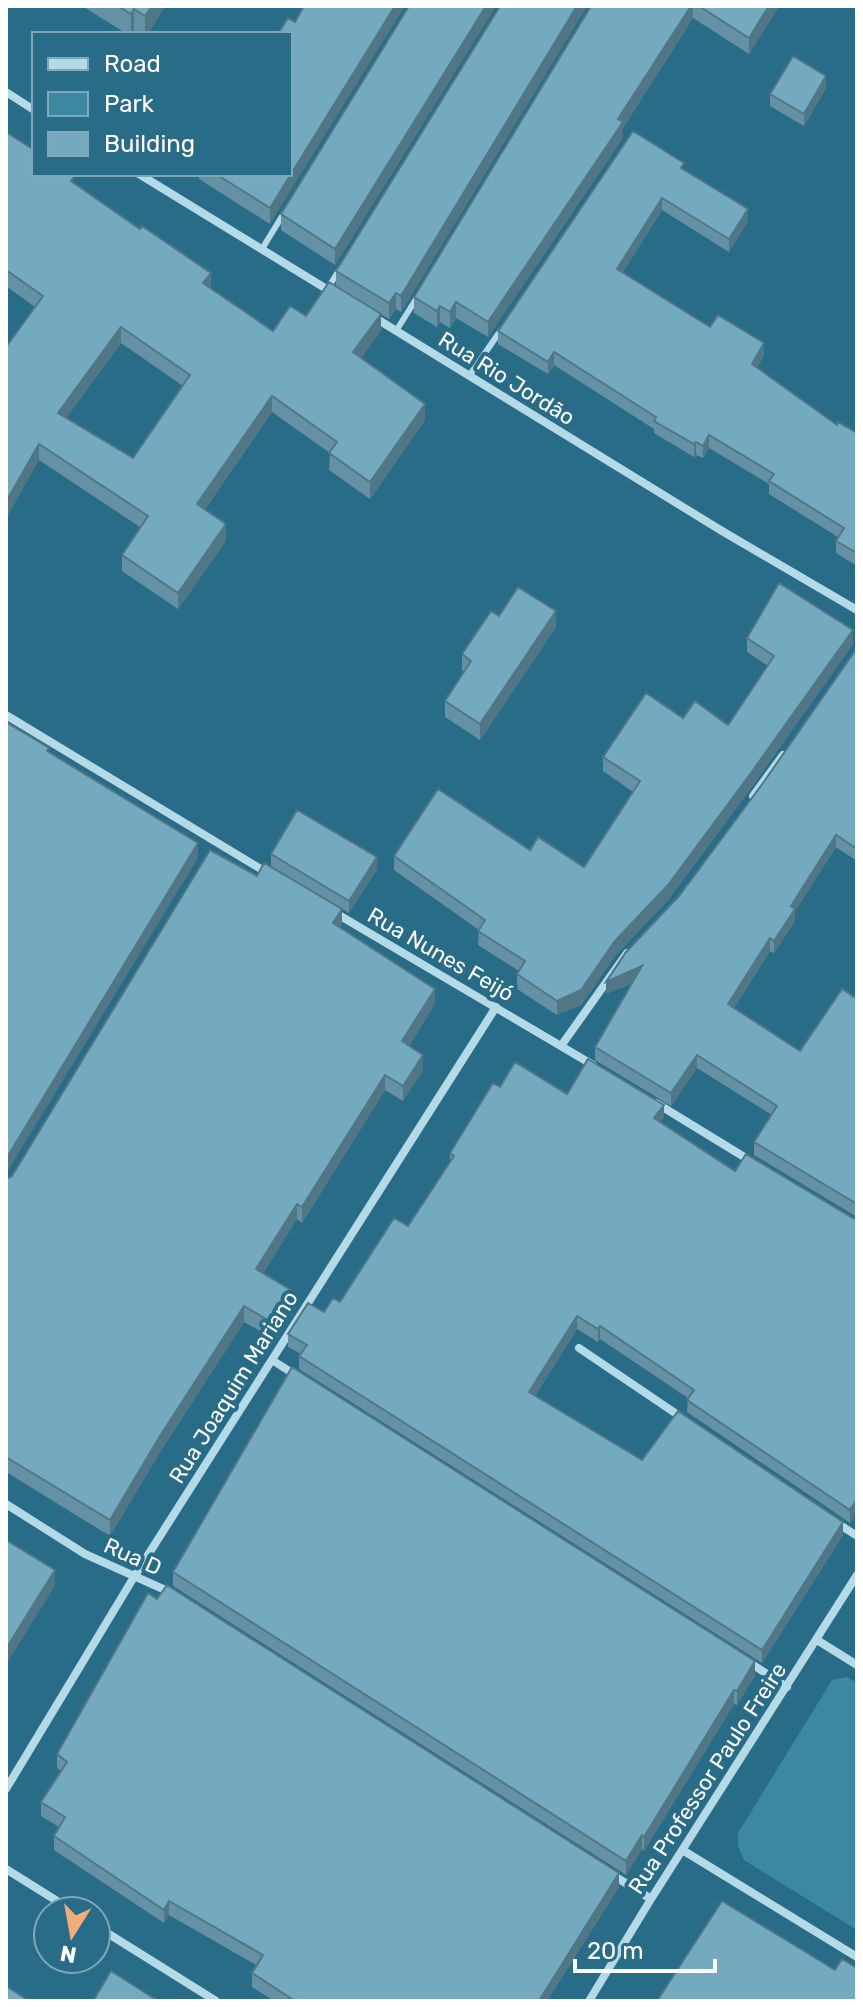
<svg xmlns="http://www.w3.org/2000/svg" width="863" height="2007" font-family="Rubik,sans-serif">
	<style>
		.green { fill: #3c88a3 }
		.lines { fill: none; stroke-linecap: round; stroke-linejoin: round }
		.lane { stroke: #b4dae8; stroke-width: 6 }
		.street { stroke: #b4dae8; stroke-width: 8 }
		.wall { fill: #6492a4; fill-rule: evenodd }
		.shaded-wall { fill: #517786 }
		.building { fill: #74aabf; stroke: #517786; stroke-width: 2; fill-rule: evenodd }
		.labels { text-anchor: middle; stroke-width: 8; stroke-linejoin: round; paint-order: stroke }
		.street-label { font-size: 22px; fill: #fff; stroke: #286c87 }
	</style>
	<rect width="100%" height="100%" fill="#286c87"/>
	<path class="green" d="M 847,1677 L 857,1683 L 857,1930 L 744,1860 L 738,1846 L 738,1833 L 832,1680 Z"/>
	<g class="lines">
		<path class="lane" d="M 262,249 L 284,213
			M 328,288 L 341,267
			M 396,331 L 418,296
			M 469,376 L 501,330"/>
		<path class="street" d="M 6,92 L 34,110
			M 139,174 L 333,293
			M 372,316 L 722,531 L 857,610
			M 6,715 L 269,874
			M 753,796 L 783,755
			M 332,911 L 593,1065
			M 561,1046 L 627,953
			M 656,1103 L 754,1163
			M 579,1348 L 684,1419
			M 272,1360 L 297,1376
			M 6,1504 L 85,1554 L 172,1593
			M 834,1521 L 857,1536
			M 817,1640 L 857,1665
			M 747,1661 L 787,1687
			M 6,1789 L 134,1577 L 496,1007
			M 684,1851 L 857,1957
			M 6,1869 L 73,1911
			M 611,1874 L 651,1899
			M 96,1926 L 216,2001
			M 589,2001 L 651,1899 L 857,1575"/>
	</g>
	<path class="wall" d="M 82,6 L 165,6 L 148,34 L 138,34 L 134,31 L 132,34 L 127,34 Z
		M 409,6 L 496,6 L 335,265 L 281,230 L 281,214 Z
		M 500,6 L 587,6 L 401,312 L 396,309 L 389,319 L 336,287 L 336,271 Z
		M 591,6 L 779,6 L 749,54 L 693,18 L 623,128 L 623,138 L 488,337 L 456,318 L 450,328 L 440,322 L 437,327 L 414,313 L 414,297 Z
		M 826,88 L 804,126 L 770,106 L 770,94 Z
		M 6,132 L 211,288 L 273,331 L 306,316 L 381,330 L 361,358 L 425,420 L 370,499 L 329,470 L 330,453 L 272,412 L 205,509 L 226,541 L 178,609 L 122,571 L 122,555 L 140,527 L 39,460 L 35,307 L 6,286 ZM 121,343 L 183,386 L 133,458 L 66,418 Z
		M 684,170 L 748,221 L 729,252 L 662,210 L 623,272 L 710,327 L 764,355 L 757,368 L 837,425 L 857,433 L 857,566 L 836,553 L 836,541 L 838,537 L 769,494 L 769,484 L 709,448 L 703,458 L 696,455 L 694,457 L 654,433 L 654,429 L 554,365 L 548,374 L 498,344 L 498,331 Z
		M 199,174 L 290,174 L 270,224 L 199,179 Z
		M 499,616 L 556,627 L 480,740 L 445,717 L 445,701 L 464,672 L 462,670 L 462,654 Z
		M 747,638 L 853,644 L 751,788 L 668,900 L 615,956 L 581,1005 L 557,1015 L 517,989 L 517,974 L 519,971 L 478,945 L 479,930 L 394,870 L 394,856 L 530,850 L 584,867 L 633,792 L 603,771 L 603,757 L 683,718 L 728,725 L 768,666 L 747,652 Z
		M 857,648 L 857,861 L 836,847 L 795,911 L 795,921 L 774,953 L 770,951 L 734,1008 L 800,1051 L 857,999 L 857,1217 L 754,1155 L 754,1142 L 772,1115 L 697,1068 L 671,1106 L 595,1060 L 595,1047 L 632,983 L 606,994 L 763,783 Z
		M 271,854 L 377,869 L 349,913 L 271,866 Z
		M 342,924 L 340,928 L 435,1004 L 409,1046 L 423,1070 L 403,1101 L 385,1090 L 302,1223 L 297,1219 L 263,1273 L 296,1308 L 276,1340 L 244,1322 L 160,1452 L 110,1536 L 6,1472 L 6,1179 L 12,1176 Z
		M 500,1087 L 567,1094 L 664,1117 L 660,1122 L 735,1171 L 853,1218 L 857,1219 L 857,1512 L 850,1523 L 687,1412 L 688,1398 L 600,1339 L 598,1342 L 577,1329 L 535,1396 L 642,1460 L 843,1535 L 762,1663 L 299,1369 L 299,1356 L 301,1354 L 288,1347 L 288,1334 L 340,1302 L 408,1226 L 450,1162 L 450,1153 Z
		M 173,1572 L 755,1675 L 737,1705 L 734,1704 L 644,1851 L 642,1849 L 626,1875 L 173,1586 Z
		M 57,1754 L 619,1887 L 547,2001 L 274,2001 L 252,1987 L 252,1973 L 256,1965 L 169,1915 L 164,1923 L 54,1850 L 54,1836 L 59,1827 L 41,1816 L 41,1802 L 61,1771 L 57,1768 Z"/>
	<path class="shaded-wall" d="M 152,6 L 165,6 L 148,34 L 145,34 L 145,16 Z
		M 395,6 L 405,6 L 270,224 L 270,208 Z
		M 486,6 L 496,6 L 335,265 L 335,249 Z
		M 577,6 L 587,6 L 401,312 L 401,296 Z
		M 691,6 L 693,6 L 693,18 L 623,128 L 623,138 L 488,337 L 488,322 Z
		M 769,6 L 779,6 L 749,54 L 749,38 Z
		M 134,9 L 134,31 L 131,34 L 131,14 Z
		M 826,76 L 826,88 L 804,126 L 804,114 Z
		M 662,198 L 662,210 L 617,282 L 617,269 Z
		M 748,209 L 748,221 L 729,252 L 729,239 Z
		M 211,273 L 211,289 L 203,283 Z
		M 396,293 L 396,309 L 389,319 L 389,303 Z
		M 456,302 L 456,318 L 450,328 L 450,312 Z
		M 440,306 L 440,322 L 437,327 L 437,311 Z
		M 381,314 L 381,330 L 353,369 L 353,352 Z
		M 121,327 L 121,343 L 58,429 L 58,413 Z
		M 764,343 L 764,355 L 752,377 L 752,364 Z
		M 554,352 L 554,365 L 548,374 L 548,362 Z
		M 272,396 L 272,412 L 197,520 L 197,504 Z
		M 425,404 L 425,420 L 370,499 L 370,482 Z
		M 709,435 L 709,448 L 703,458 L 703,446 Z
		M 696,442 L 696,455 L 694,457 L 694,444 Z
		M 39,444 L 39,460 L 6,519 L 6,502 Z
		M 226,524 L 226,541 L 178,609 L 178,593 Z
		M 556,611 L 556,627 L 480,740 L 480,724 Z
		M 853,630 L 853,644 L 751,788 L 668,900 L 615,956 L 581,1005 L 557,1015 L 557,1001 L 615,941 Z
		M 836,835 L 836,847 L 795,911 L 795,921 L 774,953 L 774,941 L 791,906 Z
		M 198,843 L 198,858 L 6,1174 L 6,1159 Z
		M 377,857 L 377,869 L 349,913 L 349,901 Z
		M 342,909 L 342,924 L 333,939 L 333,923 Z
		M 770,938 L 770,951 L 728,1017 L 728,1004 Z
		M 642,966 L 642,978 L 606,994 L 606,982 Z
		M 435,989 L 435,1004 L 402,1057 L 402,1041 Z
		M 423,1055 L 423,1070 L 403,1101 L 403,1086 Z
		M 697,1055 L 697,1068 L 671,1106 L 671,1093 Z
		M 385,1075 L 385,1090 L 302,1223 L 302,1207 Z
		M 664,1105 L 664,1117 L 654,1131 L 654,1118 Z
		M 297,1204 L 297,1219 L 256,1284 L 256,1269 Z
		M 296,1293 L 296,1308 L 276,1340 L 276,1325 Z
		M 244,1306 L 244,1322 L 160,1452 L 110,1536 L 110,1520 L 160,1436 Z
		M 577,1316 L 577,1329 L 529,1405 L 529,1392 Z
		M 600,1326 L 600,1339 L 598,1342 L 598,1329 Z
		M 857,1499 L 857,1512 L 850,1523 L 850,1510 Z
		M 843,1522 L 843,1535 L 762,1663 L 762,1650 Z
		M 55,1570 L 55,1586 L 7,1663 L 7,1647 Z
		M 755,1661 L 755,1675 L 737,1705 L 737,1691 Z
		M 734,1690 L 734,1704 L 644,1851 L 644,1837 Z
		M 642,1835 L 642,1849 L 626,1875 L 626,1861 Z
		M 619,1873 L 619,1887 L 547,2001 L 539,2001 Z
		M 169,1901 L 169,1915 L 164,1923 L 164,1910 Z"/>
	<path class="building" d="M 118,6 L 152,6 L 145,16 L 134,9 L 131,14 Z
		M 304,6 L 395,6 L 270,208 L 216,174 L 290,174 L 290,34 L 278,34 L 288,18 L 295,22 Z
		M 409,6 L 486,6 L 335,249 L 281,214 Z
		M 500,6 L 577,6 L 401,296 L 396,293 L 389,303 L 336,271 Z
		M 591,6 L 691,6 L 618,119 L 623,122 L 488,322 L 456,302 L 450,312 L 440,306 L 437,311 L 414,297 Z
		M 699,6 L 769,6 L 749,38 Z
		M 793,56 L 826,76 L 804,114 L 770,94 Z
		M 633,131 L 684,163 L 681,168 L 748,209 L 729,239 L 662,198 L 617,269 L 710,327 L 718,315 L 764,343 L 752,364 L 837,425 L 838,422 L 857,433 L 857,553 L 836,541 L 844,528 L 769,481 L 774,474 L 709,435 L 703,446 L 696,442 L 694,444 L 654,421 L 656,417 L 554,352 L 548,362 L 498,331 Z
		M 6,132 L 34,150 L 34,174 L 73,174 L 75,175 L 71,181 L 140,229 L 142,226 L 211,273 L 203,283 L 273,331 L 290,306 L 306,316 L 329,282 L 381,314 L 353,352 L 425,404 L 370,482 L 329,453 L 337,442 L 272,396 L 197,504 L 226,524 L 178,593 L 122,555 L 148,516 L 39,444 L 6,502 L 6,347 L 43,296 L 6,270 ZM 121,327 L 190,375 L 133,458 L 58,413 Z
		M 779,583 L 853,630 L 751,773 L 668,885 L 615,941 L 581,990 L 557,1001 L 517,974 L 525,961 L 478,931 L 485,920 L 394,856 L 438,789 L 530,850 L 538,837 L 584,867 L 640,781 L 603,757 L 646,693 L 683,718 L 695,701 L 728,725 L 774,656 L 747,638 Z
		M 518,587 L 556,611 L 480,724 L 445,701 L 471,661 L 462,654 L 491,611 L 499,616 Z
		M 857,648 L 857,849 L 836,835 L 791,906 L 795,909 L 774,941 L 770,938 L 728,1004 L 800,1051 L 842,989 L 857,999 L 857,1204 L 754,1142 L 777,1106 L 697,1055 L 671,1093 L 595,1047 L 642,966 L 606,982 L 626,952 L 679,896 L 763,783 Z
		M 6,722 L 49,748 L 47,751 L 198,843 L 6,1159 Z
		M 297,810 L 377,857 L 349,901 L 271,854 Z
		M 210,850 L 257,876 L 264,863 L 342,909 L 333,923 L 435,989 L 402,1041 L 423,1055 L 403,1086 L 385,1075 L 302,1207 L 297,1204 L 256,1269 L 296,1293 L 276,1325 L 244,1306 L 160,1436 L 110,1520 L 6,1457 L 6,1179 L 12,1176 Z
		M 588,1059 L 664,1105 L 654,1118 L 735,1171 L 746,1154 L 853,1218 L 857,1219 L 857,1499 L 850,1510 L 687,1400 L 694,1390 L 600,1326 L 598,1329 L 577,1316 L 529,1392 L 642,1460 L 678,1411 L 843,1522 L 762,1650 L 299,1356 L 307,1345 L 288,1334 L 308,1303 L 324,1312 L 333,1298 L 340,1302 L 394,1218 L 408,1226 L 454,1156 L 450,1153 L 493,1083 L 500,1087 L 515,1062 L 567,1094 Z
		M 292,1367 L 755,1661 L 737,1691 L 734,1690 L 644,1837 L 642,1835 L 626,1861 L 173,1572 Z
		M 6,1540 L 55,1570 L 7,1647 L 6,1647 Z
		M 167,1585 L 619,1873 L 539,2001 L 295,2001 L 252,1973 L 263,1955 L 169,1901 L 164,1910 L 54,1836 L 65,1817 L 41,1802 L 67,1762 L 57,1754 L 148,1593 L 157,1599 Z
		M 722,1901 L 835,1970 L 842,1959 L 857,1968 L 857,2001 L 657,2001 Z
		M 111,1971 L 158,2001 L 93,2001 Z
		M 6,1986 L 29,2001 L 6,2001 Z"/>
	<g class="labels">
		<g class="street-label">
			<text transform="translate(507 378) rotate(32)" y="8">Rua Rio Jordão</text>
			<text transform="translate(441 954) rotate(30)" y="8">Rua Nunes Feijó</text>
			<text transform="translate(233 1387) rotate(-58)" y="8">Rua Joaquim Mariano</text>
			<text transform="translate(133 1556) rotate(24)" y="8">Rua D</text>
			<text transform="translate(707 1778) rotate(-57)" y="8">Rua Professor Paulo Freire</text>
		</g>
	</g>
	<rect width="863" height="2007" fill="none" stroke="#ffffff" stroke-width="16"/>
	<rect x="32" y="32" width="260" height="144" fill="#286c87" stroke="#7ea7b7" stroke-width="2"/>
	<rect x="48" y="58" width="40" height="12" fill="#b4dae8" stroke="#7ea7b7" stroke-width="2"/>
	<text x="104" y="72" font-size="24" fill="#ffffff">Road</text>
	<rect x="48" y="92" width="40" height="24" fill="#3c88a3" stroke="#7ea7b7" stroke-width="2"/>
	<text x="104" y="112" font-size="24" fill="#ffffff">Park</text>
	<rect x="48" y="132" width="40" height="24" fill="#74aabf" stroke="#7ea7b7" stroke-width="2"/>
	<text x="104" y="152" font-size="24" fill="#ffffff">Building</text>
	<g transform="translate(72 1935) rotate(191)"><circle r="38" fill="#286c87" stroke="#7ea7b7" stroke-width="2"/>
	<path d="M0-6L14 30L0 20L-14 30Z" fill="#f0ad7a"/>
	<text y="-12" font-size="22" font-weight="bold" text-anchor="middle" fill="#ffffff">N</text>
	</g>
	<path d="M575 1959v12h140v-12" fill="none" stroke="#ffffff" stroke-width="4"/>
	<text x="587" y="1959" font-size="24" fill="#ffffff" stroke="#286c87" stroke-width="6" paint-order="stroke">20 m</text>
</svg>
